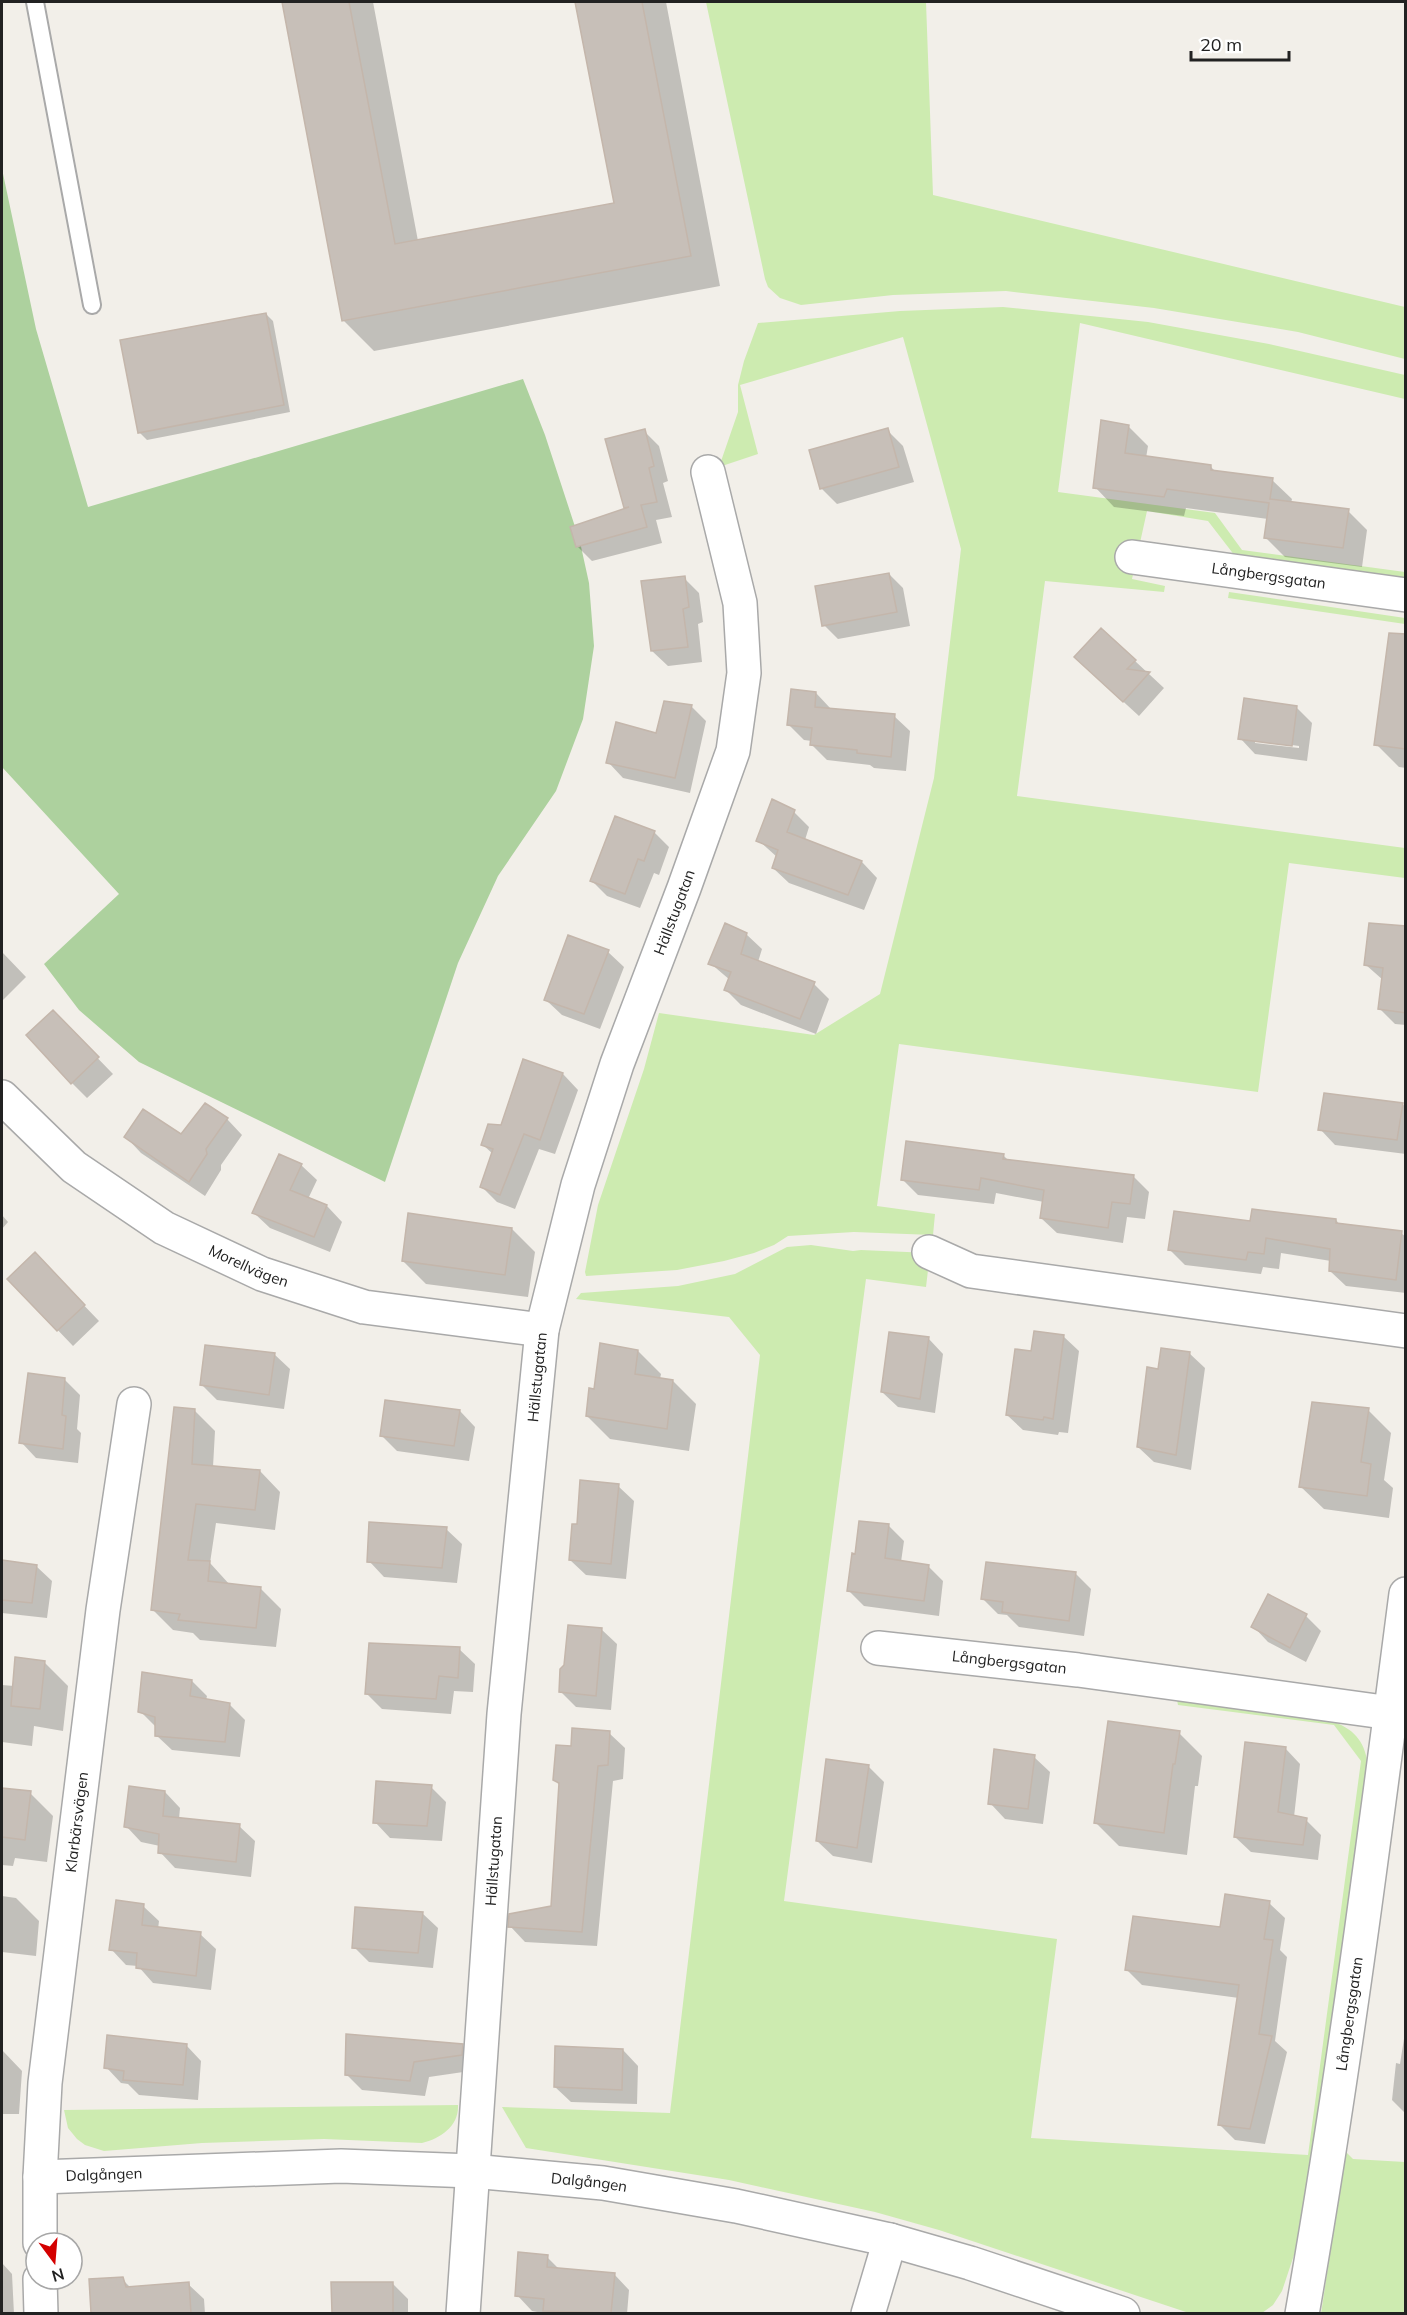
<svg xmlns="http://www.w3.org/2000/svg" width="1407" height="2315" font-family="Mulish,sans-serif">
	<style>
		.grass { fill: #cdebb0 }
		.forest { fill: #add19e }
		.shadow { fill: #0003; fill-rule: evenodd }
		.building { fill: #c7bfb8; stroke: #c4b6ab; stroke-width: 1.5 }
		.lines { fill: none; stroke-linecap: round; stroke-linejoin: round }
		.service-casing { stroke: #a9a9a9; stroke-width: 20 }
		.minor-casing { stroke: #a9a9a9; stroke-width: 36 }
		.tertiary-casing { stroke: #a9a9a9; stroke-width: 36 }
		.service { stroke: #fff; stroke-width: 16 }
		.minor { stroke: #fff; stroke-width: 33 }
		.tertiary { stroke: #fff; stroke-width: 33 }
		.labels { text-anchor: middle; stroke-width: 4.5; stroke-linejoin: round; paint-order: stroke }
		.street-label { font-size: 15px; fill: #222; stroke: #fff }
	</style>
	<rect width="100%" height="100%" fill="#f2efe9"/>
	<path class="grass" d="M 706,2 L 926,2 L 933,195 L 1405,307 L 1405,359 L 1298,332 L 1154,308 L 1006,291 L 893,295 L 801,305 L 780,298 L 768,287 L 765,279 Z
		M 1003,307 L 1148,322 L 1269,344 L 1405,375 L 1405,399 L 1080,323 L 1058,492 L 1215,513 L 1242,550 L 1405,572 L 1405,580 L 1235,556 L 1208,521 L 1147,511 L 1132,579 L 1165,586 L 1164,592 L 1045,581 L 1017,796 L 1405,848 L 1405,878 L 1289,863 L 1258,1092 L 899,1044 L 877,1206 L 935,1214 L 933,1235 L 854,1232 L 788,1236 L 774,1245 L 754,1253 L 724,1261 L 677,1270 L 586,1276 L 585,1272 L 598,1205 L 644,1069 L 659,1013 L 814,1035 L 880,994 L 934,778 L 961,549 L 903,337 L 740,385 L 758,454 L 719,467 L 738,412 L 738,385 L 744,361 L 758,323 L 900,311 Z
		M 1229,592 L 1405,618 L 1405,624 L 1228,598 Z
		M 811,1245 L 853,1251 L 861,1250 L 930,1253 L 926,1287 L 866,1279 L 784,1901 L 1057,1939 L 1031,2138 L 1308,2155 L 1361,1761 L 1334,1725 L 1178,1705 L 1177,1700 L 1334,1722 C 1356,1730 1366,1744 1368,1767 L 1301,2234 L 1282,2291 L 1273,2305 L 1262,2313 L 1189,2313 L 939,2230 L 875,2212 L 729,2180 L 526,2148 L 502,2107 L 670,2113 L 760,1355 L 729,1317 L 576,1299 L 581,1293 L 678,1286 L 735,1274 L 787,1247 Z
		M 458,2105 C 459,2126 441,2138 422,2143 L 324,2139 L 202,2143 L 104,2151 L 85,2145 L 77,2139 L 68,2128 L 64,2110 Z
		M 1345,2151 L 1353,2159 L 1405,2162 L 1405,2313 L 1321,2314 Z"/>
	<path class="forest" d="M 2,169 L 36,329 L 88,507 L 523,379 L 545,435 L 580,542 L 589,583 L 594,646 L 583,719 L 556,791 L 498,876 L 458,963 L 385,1182 L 139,1062 L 79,1010 L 44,964 L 119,894 L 2,767 Z"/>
	<path class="shadow" d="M 283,2 L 373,2 L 418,241 L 615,204 L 577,2 L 666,2 L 720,286 L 374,351 L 344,321 Z
		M 266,314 L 273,321 L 290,412 L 147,440 L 139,432 Z
		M 1128,426 L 1148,446 L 1146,458 L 1211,467 L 1216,472 L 1272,480 L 1292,499 L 1291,503 L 1348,511 L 1367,530 L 1362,567 L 1285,557 L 1266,538 L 1268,519 L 1186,508 L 1184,516 L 1114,507 L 1095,487 Z
		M 887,430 L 903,446 L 914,482 L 837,504 L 821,488 Z
		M 644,431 L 659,446 L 668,481 L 663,483 L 672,517 L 656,520 L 662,543 L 592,561 L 577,546 L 627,509 L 625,507 Z
		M 889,574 L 903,588 L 910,626 L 838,639 L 824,625 Z
		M 684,578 L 699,593 L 703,622 L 698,624 L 702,662 L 668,666 L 652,651 Z
		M 1406,643 L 1406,768 L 1399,767 L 1376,744 Z
		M 1135,661 L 1164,688 L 1139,716 L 1091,672 Z
		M 816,693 L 831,709 L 894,716 L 910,731 L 906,771 L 874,768 L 870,765 L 827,760 L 812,745 L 812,741 L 804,740 L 789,725 Z
		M 691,706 L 706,721 L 690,793 L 623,778 L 608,762 L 657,735 Z
		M 1296,707 L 1312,723 L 1307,761 L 1255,754 L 1240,738 ZM 1255,740 L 1299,746 L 1299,748 L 1255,743 Z
		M 794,812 L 809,827 L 805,840 L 862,862 L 877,878 L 864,910 L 789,883 L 773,868 L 777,857 L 758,840 Z
		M 654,832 L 669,847 L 659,875 L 654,873 L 640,908 L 607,896 L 591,880 Z
		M 1406,930 L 1406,1025 L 1395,1024 L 1380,1009 L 1383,980 L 1366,965 Z
		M 746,934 L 762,949 L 758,962 L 814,984 L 829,999 L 816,1034 L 741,1005 L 726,990 L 730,980 L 710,963 Z
		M 2,952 L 26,977 L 2,1001 Z
		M 608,952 L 624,967 L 600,1029 L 562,1015 L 546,1000 Z
		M 53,1012 L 113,1074 L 87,1098 L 72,1083 Z
		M 524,1061 L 563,1074 L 578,1090 L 555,1154 L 539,1149 L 515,1209 L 497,1202 L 482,1187 L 493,1154 L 483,1145 L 502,1126 Z
		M 1402,1104 L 1406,1107 L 1406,1154 L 1335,1145 L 1320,1129 Z
		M 205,1105 L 227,1119 L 242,1135 L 221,1165 L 221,1170 L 205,1196 L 141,1153 L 126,1137 L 181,1136 Z
		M 1003,1155 L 1009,1161 L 1133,1176 L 1149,1192 L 1145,1219 L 1127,1217 L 1123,1243 L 1057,1233 L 1041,1218 L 1044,1202 L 996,1193 L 994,1204 L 918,1195 L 903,1180 Z
		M 301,1165 L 317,1180 L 308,1199 L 327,1206 L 342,1222 L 330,1252 L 270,1228 L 254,1213 Z
		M 2,1215 L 8,1222 L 2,1229 Z
		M 1336,1220 L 1340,1225 L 1401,1233 L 1406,1237 L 1406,1293 L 1346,1286 L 1330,1271 L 1331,1261 L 1281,1253 L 1279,1269 L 1263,1267 L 1261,1274 L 1185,1265 L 1170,1250 L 1252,1223 Z
		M 512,1229 L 535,1252 L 528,1297 L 426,1284 L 403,1261 Z
		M 50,1270 L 99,1321 L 73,1346 L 9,1279 Z
		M 1063,1336 L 1079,1351 L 1068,1433 L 1059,1432 L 1058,1435 L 1023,1430 L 1007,1415 L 1033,1353 Z
		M 928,1338 L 943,1354 L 935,1413 L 898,1407 L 882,1392 Z
		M 638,1351 L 661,1374 L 660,1379 L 673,1381 L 696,1404 L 689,1451 L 610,1439 L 587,1416 L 595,1390 Z
		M 1189,1353 L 1205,1368 L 1191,1470 L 1154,1462 L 1138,1447 L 1159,1370 Z
		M 274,1354 L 290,1369 L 284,1409 L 217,1400 L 202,1385 Z
		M 65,1380 L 80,1395 L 77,1429 L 81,1433 L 78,1463 L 36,1458 L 21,1442 Z
		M 194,1410 L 215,1431 L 213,1467 L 260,1471 L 280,1492 L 275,1530 L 216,1523 L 210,1563 L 230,1585 L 261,1589 L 281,1609 L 276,1647 L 200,1640 L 193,1633 L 173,1630 L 152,1609 Z
		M 1368,1410 L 1391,1433 L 1384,1480 L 1393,1488 L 1389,1518 L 1324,1509 L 1300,1486 Z
		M 460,1411 L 475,1427 L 469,1461 L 397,1451 L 381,1435 Z
		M 618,1486 L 634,1501 L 626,1579 L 586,1575 L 570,1560 L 578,1526 Z
		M 889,1526 L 904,1541 L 901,1562 L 928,1566 L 943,1581 L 939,1616 L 864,1606 L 849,1591 L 856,1555 Z
		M 446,1529 L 462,1544 L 457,1583 L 384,1577 L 369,1561 Z
		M 2,1562 L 36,1566 L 52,1581 L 47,1618 L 2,1613 Z
		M 1075,1573 L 1091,1589 L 1084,1636 L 1019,1627 L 1007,1615 L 998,1614 L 983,1599 Z
		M 1306,1616 L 1321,1631 L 1306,1662 L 1268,1642 L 1253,1626 Z
		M 601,1629 L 617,1644 L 611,1710 L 576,1707 L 560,1691 Z
		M 459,1649 L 475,1664 L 473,1692 L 454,1691 L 451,1714 L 382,1709 L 367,1694 Z
		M 45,1663 L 68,1686 L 63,1731 L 34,1726 L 32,1746 L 2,1742 L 2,1685 L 14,1686 Z
		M 192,1681 L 207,1696 L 206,1700 L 229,1704 L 245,1720 L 240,1757 L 172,1750 L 156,1735 L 155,1726 L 140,1711 Z
		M 609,1733 L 625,1748 L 623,1779 L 613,1781 L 597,1946 L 525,1942 L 510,1926 L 553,1908 L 560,1786 L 555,1780 L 572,1747 Z
		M 1179,1733 L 1202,1756 L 1198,1786 L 1195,1786 L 1187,1855 L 1119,1846 L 1096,1823 Z
		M 1285,1748 L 1300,1764 L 1294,1817 L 1306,1820 L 1321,1835 L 1318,1860 L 1251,1852 L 1235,1837 Z
		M 1034,1757 L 1050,1772 L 1043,1824 L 1005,1819 L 990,1803 Z
		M 868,1766 L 884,1782 L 872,1863 L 833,1856 L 817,1841 Z
		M 431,1787 L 446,1802 L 442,1841 L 390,1838 L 375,1822 Z
		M 2,1790 L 30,1793 L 53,1816 L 47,1862 L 15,1858 L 13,1866 L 2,1865 Z
		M 165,1792 L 180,1808 L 179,1819 L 239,1826 L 255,1841 L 251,1877 L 175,1868 L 160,1852 L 160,1846 L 141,1842 L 126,1826 Z
		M 2,1896 L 16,1898 L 39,1921 L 36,1956 L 2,1952 L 2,1958 Z
		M 1269,1903 L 1285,1918 L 1280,1950 L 1287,1957 L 1275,2041 L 1287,2052 L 1265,2144 L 1235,2140 L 1220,2125 L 1239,1998 L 1142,1985 L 1127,1970 L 1222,1929 Z
		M 143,1906 L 159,1921 L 158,1929 L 200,1934 L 216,1949 L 211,1990 L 153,1983 L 138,1966 L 126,1965 L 111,1949 Z
		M 422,1913 L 438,1928 L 433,1968 L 369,1962 L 354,1947 Z
		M 1406,2026 L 1406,2114 L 1392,2100 L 1396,2063 L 1400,2064 Z
		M 186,2045 L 201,2061 L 198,2100 L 139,2095 L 128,2084 L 121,2083 L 106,2067 Z
		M 462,2045 L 477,2061 L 477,2070 L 429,2077 L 425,2096 L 362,2090 L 346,2074 Z
		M 2,2050 L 22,2071 L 19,2114 L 2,2114 Z
		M 623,2050 L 638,2066 L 637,2104 L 571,2102 L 555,2087 Z
		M 547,2257 L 560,2270 L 614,2274 L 629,2290 L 627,2314 L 548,2314 L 532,2311 L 517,2295 Z
		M 2,2263 L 12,2274 L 14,2314 L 2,2314 Z
		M 122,2279 L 131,2288 L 188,2284 L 204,2299 L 205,2314 L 92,2314 L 91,2281 Z
		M 333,2284 L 393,2284 L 408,2299 L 408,2314 L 334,2314 Z"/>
	<path class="building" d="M 282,2 L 349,2 L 395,244 L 614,203 L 575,2 L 642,2 L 691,256 L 342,321 Z
		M 266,313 L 284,405 L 138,433 L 120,340 Z
		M 1101,420 L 1129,425 L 1125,453 L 1211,465 L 1211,470 L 1273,478 L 1270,499 L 1349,509 L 1343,548 L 1264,538 L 1269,503 L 1167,489 L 1164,497 L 1093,488 Z
		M 888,428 L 899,467 L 820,489 L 809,450 Z
		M 645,429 L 654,466 L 649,468 L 657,502 L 641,505 L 647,527 L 576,547 L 570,527 L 629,507 L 624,508 L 605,439 Z
		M 889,573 L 897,612 L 822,626 L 815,586 Z
		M 685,576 L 689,607 L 683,609 L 688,647 L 651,651 L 641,581 Z
		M 1101,628 L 1136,660 L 1127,669 L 1150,672 L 1123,702 L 1074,657 Z
		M 1389,633 L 1406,634 L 1406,749 L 1374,745 Z
		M 791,689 L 816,692 L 815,707 L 895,714 L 891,757 L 857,753 L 857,750 L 810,745 L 812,728 L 787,725 Z
		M 1244,698 L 1297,706 L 1292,746 L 1238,739 Z
		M 664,701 L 692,705 L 675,778 L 606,763 L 616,722 L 656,733 Z
		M 772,799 L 795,810 L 787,832 L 862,861 L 848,895 L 772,868 L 778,850 L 756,841 Z
		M 615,816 L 655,831 L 644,861 L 638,859 L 625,894 L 590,881 Z
		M 725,923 L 747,933 L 741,954 L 815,982 L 800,1019 L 724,990 L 731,972 L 708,964 Z
		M 1369,923 L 1406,926 L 1406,1013 L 1378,1009 L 1383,968 L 1364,965 Z
		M 568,935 L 609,950 L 584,1014 L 544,1000 Z
		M 53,1010 L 99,1057 L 71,1084 L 26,1035 Z
		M 523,1059 L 563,1073 L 540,1140 L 524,1134 L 500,1195 L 480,1187 L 493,1149 L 481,1145 L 488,1124 L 501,1125 Z
		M 1324,1093 L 1403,1103 L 1397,1140 L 1318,1130 Z
		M 205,1103 L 228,1118 L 206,1149 L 207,1154 L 189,1182 L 124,1137 L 143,1109 L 181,1134 Z
		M 906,1141 L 1004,1154 L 1003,1159 L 1134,1175 L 1130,1204 L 1112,1202 L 1108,1228 L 1040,1218 L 1044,1190 L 981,1178 L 979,1190 L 901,1180 Z
		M 279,1154 L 302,1164 L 290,1190 L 327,1205 L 314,1237 L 252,1213 Z
		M 1252,1209 L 1336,1219 L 1336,1223 L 1402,1231 L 1396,1280 L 1329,1271 L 1330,1249 L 1266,1238 L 1264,1254 L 1248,1252 L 1246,1260 L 1168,1250 L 1174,1211 L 1250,1221 Z
		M 408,1213 L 512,1228 L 505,1275 L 402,1261 Z
		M 35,1252 L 85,1305 L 57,1331 L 7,1279 Z
		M 1034,1331 L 1064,1335 L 1053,1419 L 1044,1417 L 1043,1420 L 1006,1415 L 1015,1349 L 1031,1351 Z
		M 889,1332 L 929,1337 L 920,1399 L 881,1392 Z
		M 600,1343 L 638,1350 L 635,1374 L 673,1380 L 667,1429 L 586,1416 L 589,1388 L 594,1389 Z
		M 205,1345 L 275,1353 L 269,1395 L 200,1385 Z
		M 1161,1348 L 1190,1352 L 1176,1455 L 1137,1447 L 1147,1367 L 1158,1369 Z
		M 28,1373 L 65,1378 L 62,1415 L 66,1416 L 63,1449 L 19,1443 Z
		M 385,1400 L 460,1410 L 454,1446 L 380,1436 Z
		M 1312,1402 L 1369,1408 L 1361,1462 L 1371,1464 L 1367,1496 L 1299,1487 Z
		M 174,1407 L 195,1409 L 192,1464 L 260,1470 L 255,1510 L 196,1504 L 188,1560 L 210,1561 L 208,1581 L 261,1587 L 256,1628 L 178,1620 L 180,1614 L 151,1610 Z
		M 580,1480 L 619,1484 L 611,1564 L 569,1560 L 572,1524 L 577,1524 Z
		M 859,1521 L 889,1524 L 885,1558 L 929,1565 L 924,1601 L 847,1591 L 852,1553 L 855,1554 Z
		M 369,1522 L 447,1527 L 442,1568 L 367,1562 Z
		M 2,1560 L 37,1565 L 32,1603 L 2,1600 Z
		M 986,1562 L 1076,1572 L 1069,1621 L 1002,1612 L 1003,1602 L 981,1599 Z
		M 1268,1594 L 1307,1614 L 1290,1648 L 1251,1627 Z
		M 568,1625 L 602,1628 L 596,1696 L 559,1692 L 560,1669 L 564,1665 Z
		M 369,1643 L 460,1647 L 458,1678 L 439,1676 L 436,1699 L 365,1694 Z
		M 15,1657 L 45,1661 L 40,1709 L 11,1706 Z
		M 142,1672 L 192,1680 L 190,1696 L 230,1703 L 225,1742 L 155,1736 L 155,1717 L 138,1712 Z
		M 1108,1721 L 1180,1731 L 1175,1764 L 1173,1764 L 1164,1833 L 1094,1823 Z
		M 572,1728 L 610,1731 L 608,1765 L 598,1766 L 582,1932 L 508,1927 L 509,1914 L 551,1906 L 559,1783 L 553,1780 L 556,1745 L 571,1746 Z
		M 1245,1742 L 1286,1747 L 1278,1812 L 1307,1818 L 1303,1845 L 1234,1837 Z
		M 994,1749 L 1035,1755 L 1028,1809 L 988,1804 Z
		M 826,1759 L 869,1765 L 857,1848 L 816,1841 Z
		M 376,1781 L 432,1785 L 427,1826 L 373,1823 Z
		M 129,1786 L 165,1791 L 163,1816 L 240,1824 L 236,1862 L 158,1853 L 159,1834 L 124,1827 Z
		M 2,1788 L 31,1791 L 25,1840 L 2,1837 Z
		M 1225,1894 L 1270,1901 L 1264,1939 L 1273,1940 L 1259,2034 L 1272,2036 L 1250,2129 L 1218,2125 L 1239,1985 L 1125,1970 L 1133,1916 L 1220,1927 Z
		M 116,1900 L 144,1904 L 142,1925 L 201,1932 L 196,1976 L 136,1968 L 137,1953 L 109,1950 Z
		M 355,1907 L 423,1912 L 418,1953 L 352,1948 Z
		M 346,2034 L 463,2044 L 462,2055 L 414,2062 L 410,2081 L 345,2075 Z
		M 107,2035 L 187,2044 L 183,2085 L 123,2080 L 124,2071 L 104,2068 Z
		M 555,2046 L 623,2049 L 622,2090 L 554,2087 Z
		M 518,2252 L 548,2255 L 547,2267 L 615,2273 L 611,2313 L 543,2311 L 544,2299 L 515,2296 Z
		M 123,2277 L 126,2287 L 189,2282 L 191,2313 L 91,2313 L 89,2279 Z
		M 331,2282 L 393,2282 L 393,2313 L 332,2313 Z"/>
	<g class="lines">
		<g class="service-casing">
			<path id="service" d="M 35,2 L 92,305"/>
		</g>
		<g class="minor-casing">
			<g id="minor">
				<path id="s1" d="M 1132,557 L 1406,595"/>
				<path id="s2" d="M 2,1097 L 74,1167 L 164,1228 L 262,1274 L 364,1307 L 542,1330"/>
				<path d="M 929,1252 L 971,1271 L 1406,1331"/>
				<path id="s3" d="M 878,1648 L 1078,1670 L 1391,1713"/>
				<path id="s4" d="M 40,2243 L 40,2177 L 45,2083 L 103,1610 L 134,1404"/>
				<path d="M 40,2279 L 41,2314"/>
				<path id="s5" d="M 463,2314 L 504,1714 L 542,1330 L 578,1185 L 617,1064 L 684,888 L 733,751 L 744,673 L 740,603 L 708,472"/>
				<path d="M 868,2314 L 890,2240"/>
				<path id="s6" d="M 1302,2314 C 1344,2075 1375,1834 1406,1594"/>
			</g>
		</g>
		<g class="tertiary-casing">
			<g id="tertiary">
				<path id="s7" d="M 40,2177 L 341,2166 L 472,2171 L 603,2183 L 736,2206 L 890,2240 L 970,2263 L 1123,2314"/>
			</g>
		</g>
		<use href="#service" class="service"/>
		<use href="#minor" class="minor"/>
		<use href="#tertiary" class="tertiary"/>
	</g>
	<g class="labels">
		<g class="street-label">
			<text dy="5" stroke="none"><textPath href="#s1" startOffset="138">Långbergsgatan</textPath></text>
			<text dy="5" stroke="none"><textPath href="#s5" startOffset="1426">Hällstugatan</textPath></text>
			<text dy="5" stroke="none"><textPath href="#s2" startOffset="302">Morellvägen</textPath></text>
			<text dy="5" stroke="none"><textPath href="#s5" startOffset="940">Hällstugatan</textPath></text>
			<text dy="5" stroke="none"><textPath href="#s3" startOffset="132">Långbergsgatan</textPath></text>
			<text dy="5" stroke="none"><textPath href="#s4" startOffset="423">Klarbärsvägen</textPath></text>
			<text dy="5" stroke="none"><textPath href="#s5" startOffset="454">Hällstugatan</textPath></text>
			<text dy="5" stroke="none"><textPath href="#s6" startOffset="304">Långbergsgatan</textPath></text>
			<text dy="5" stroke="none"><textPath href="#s7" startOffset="64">Dalgången</textPath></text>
			<text dy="5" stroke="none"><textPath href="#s7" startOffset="550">Dalgången</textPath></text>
		</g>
	</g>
	<rect width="1407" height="2315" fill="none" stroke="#222222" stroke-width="6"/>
	<g transform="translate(54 2261) rotate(164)"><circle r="28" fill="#ffffff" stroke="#a7a7a7" stroke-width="1.5"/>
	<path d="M0-4.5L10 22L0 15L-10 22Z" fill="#d40000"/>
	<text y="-9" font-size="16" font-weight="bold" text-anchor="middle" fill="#222222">N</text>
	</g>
	<path d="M1191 51v9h98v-9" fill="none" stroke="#222222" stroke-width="3"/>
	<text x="1200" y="51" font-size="18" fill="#222222" stroke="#ffffff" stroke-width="4.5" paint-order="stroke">20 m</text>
</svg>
